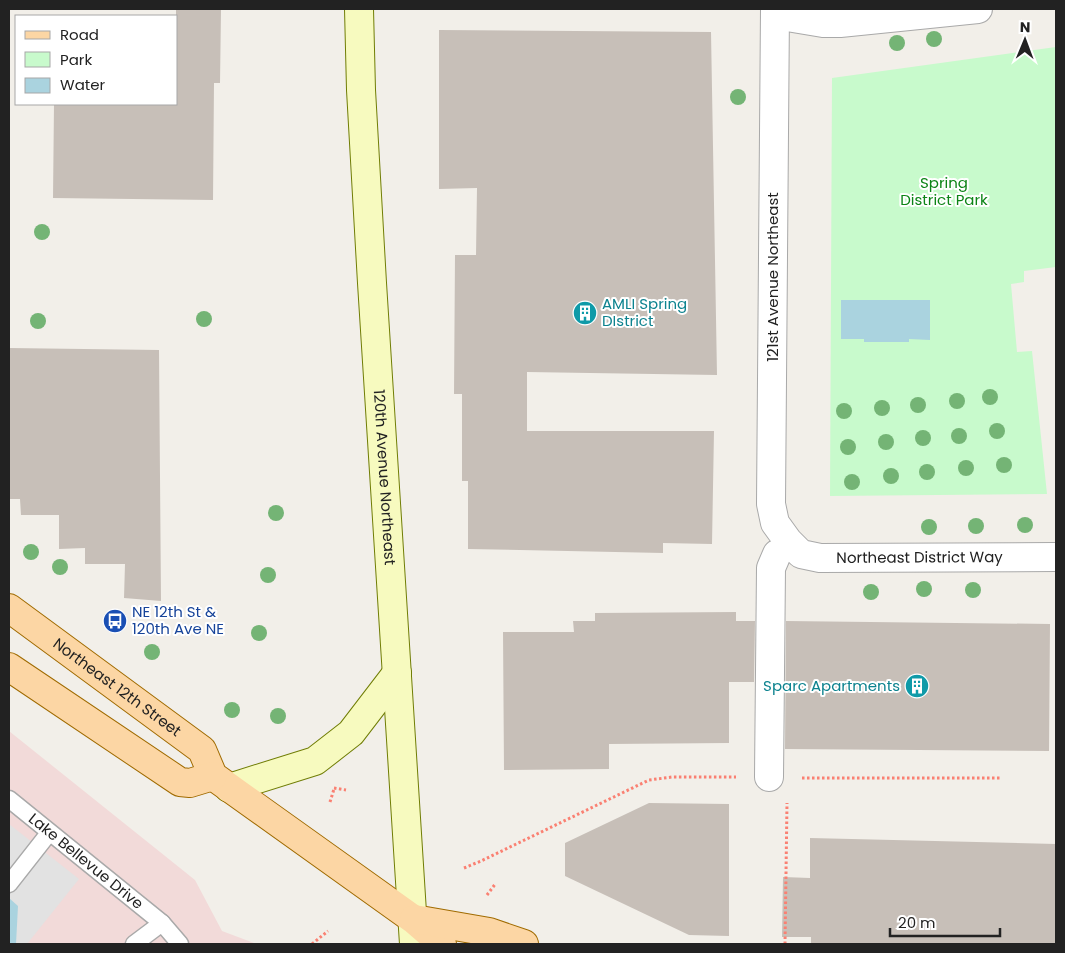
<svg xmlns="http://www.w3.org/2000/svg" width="1065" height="953" font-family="Poppins,sans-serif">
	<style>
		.commercial { fill: #f2dad9 }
		.park { fill: #c8facc }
		.parking { fill: #e2e2e2 }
		.water { fill: #aad3df }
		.building { fill: #c7bfb8 }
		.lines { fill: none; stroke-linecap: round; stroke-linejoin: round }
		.lane-casing { stroke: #a9a9a9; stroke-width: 19 }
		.street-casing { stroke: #a9a9a9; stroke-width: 30 }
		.secondary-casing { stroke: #707d05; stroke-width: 30 }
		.primary-casing { stroke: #a06b00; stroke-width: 30 }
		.path { stroke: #fa8072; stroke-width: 3; stroke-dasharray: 2.5 2.5; stroke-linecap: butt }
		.lane { stroke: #fff; stroke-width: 16 }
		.street { stroke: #fff; stroke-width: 28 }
		.secondary { stroke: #f7fabf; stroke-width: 28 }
		.primary { stroke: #fcd6a4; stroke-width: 28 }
		.tree { fill: #74b475 }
		.labels { text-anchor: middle; stroke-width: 4; stroke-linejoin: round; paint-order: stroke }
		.park-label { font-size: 15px; fill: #0c8416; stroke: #fff }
		.street-label { font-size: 15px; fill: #222; stroke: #fff }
		.culture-label { font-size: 15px; fill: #0d838f; stroke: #fff; text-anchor: start }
		.transit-label { font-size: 15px; fill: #164399; stroke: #fff; text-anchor: start }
	</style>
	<rect width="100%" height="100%" fill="#f2efe9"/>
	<path class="commercial" d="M 9,731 L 195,880 L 222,931 L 257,944 L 9,944 Z"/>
	<path class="park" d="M 1056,47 L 1056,267 L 1024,271 L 1024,282 L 1011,284 L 1017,352 L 1032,351 L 1047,494 L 830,496 L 832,78 Z"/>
	<path class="parking" d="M 9,824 L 79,879 L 27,944 L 9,944 Z"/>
	<path class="water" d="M 841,300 L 930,300 L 930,340 L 909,339 L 909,342 L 864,342 L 864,339 L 841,339 Z
		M 9,898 L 18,906 L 16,944 L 9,944 Z"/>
	<path class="building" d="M 176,9 L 221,9 L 220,83 L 214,83 L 213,200 L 53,198 L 54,104 L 176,104 Z
		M 439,30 L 711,32 L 717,375 L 527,372 L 527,431 L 714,431 L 712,544 L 663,543 L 663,553 L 468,549 L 468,481 L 462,481 L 462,394 L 454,394 L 455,255 L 476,255 L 477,188 L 439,189 Z
		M 9,348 L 159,350 L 161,601 L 124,598 L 125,564 L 85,564 L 85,548 L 59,549 L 59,515 L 21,515 L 20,499 L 9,499 Z
		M 736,612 L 736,621 L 755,621 L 754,682 L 729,682 L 729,743 L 609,744 L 609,769 L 504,770 L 503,632 L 574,632 L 573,621 L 595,621 L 595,613 Z
		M 786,621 L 1050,624 L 1049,751 L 785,749 Z
		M 649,803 L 729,804 L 729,936 L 689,935 L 565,876 L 565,843 Z
		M 810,838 L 1056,844 L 1056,944 L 811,944 L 811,937 L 782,937 L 783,877 L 810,878 Z"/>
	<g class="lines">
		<g class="lane-casing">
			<g id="lane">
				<path id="s1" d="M 9,799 L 162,923 L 180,944"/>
				<path d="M 9,884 L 49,833"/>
				<path d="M 134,944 L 162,923"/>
			</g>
		</g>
		<g class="street-casing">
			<g id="street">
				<path id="s2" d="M 775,9 L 771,504 L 775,523 L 788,541 L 801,554 L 820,558 L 1056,557"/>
				<path d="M 775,15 L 823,23 L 840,23 L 978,9"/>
				<path d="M 769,777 L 771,568 L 777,554"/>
			</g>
		</g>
		<g class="secondary-casing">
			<g id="secondary">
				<path id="s3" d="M 359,9 L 361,90 L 372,283 L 414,944"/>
				<path d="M 229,788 L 315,761 L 351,733 L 397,673"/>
			</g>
		</g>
		<g class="primary-casing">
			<g id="primary">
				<path id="s4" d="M 9,608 L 202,750 L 213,776 L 413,919 L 442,944"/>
				<path d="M 9,667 L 180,782 L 190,783 L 213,776"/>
				<path d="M 414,919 L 489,932 L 524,944"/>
			</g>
		</g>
		<path class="path" d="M 802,778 L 1002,778
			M 334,788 L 346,790
			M 330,802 L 334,789
			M 464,868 L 481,861 L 649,780 L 672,777 L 736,777
			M 487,895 L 496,883
			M 312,944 L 328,931
			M 785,944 L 787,803"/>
		<use href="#lane" class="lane"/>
		<use href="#street" class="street"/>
		<use href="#secondary" class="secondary"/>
		<use href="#primary" class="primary"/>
	</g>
	<g class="tree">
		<circle cx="934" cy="39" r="8"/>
		<circle cx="897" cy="43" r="8"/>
		<circle cx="738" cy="97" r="8"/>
		<circle cx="42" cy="232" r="8"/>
		<circle cx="204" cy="319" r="8"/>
		<circle cx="38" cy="321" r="8"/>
		<circle cx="990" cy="397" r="8"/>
		<circle cx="957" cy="401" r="8"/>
		<circle cx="918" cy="405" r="8"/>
		<circle cx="882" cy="408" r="8"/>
		<circle cx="844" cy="411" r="8"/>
		<circle cx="997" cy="431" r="8"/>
		<circle cx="959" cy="436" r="8"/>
		<circle cx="923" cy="438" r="8"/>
		<circle cx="886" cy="442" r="8"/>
		<circle cx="848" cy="447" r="8"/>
		<circle cx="1004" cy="465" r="8"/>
		<circle cx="966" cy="468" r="8"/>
		<circle cx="927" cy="472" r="8"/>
		<circle cx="891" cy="476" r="8"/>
		<circle cx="852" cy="482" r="8"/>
		<circle cx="276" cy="513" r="8"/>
		<circle cx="1025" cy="525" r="8"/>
		<circle cx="976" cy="526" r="8"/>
		<circle cx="929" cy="527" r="8"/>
		<circle cx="31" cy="552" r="8"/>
		<circle cx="60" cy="567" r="8"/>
		<circle cx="268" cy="575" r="8"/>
		<circle cx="924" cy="589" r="8"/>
		<circle cx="973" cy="590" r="8"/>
		<circle cx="871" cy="592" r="8"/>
		<circle cx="259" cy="633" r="8"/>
		<circle cx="152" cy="652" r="8"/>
		<circle cx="232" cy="710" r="8"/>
		<circle cx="278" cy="716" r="8"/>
	</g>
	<defs>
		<g id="building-disc" transform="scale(1.25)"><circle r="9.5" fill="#0f9aa8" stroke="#fff"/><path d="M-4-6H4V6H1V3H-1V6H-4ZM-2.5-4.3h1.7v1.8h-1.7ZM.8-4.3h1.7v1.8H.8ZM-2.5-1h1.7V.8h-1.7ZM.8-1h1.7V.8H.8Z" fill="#fff"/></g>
		<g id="bus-disc" transform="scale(1.25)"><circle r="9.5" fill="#1a4fb4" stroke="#fff"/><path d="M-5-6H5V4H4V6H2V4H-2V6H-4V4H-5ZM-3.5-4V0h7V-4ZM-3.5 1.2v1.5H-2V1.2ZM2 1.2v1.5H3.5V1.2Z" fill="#fff"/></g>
	</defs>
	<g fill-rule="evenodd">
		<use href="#building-disc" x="585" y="313"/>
		<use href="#bus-disc" x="115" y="621"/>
		<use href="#building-disc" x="917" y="686"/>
	</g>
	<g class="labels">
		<g class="park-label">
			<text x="944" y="188">Spring<tspan x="944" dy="17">District Park</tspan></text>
		</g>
		<g class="street-label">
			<text transform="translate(773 277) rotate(-90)" y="5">121st Avenue Northeast</text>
			<text dy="5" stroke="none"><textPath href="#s3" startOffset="469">120th Avenue Northeast</textPath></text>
			<text dy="5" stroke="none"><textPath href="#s2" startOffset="674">Northeast District Way</textPath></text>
			<text dy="5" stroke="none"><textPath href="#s4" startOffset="134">Northeast 12th Street</textPath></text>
			<text dy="5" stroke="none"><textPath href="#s1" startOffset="99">Lake Bellevue Drive</textPath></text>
		</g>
		<g class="culture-label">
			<text x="602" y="309">AMLI Spring<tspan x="602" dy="17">DIstrict</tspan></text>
			<text x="900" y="691" text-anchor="end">Sparc Apartments</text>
		</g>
		<g class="transit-label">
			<text x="132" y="617">NE 12th St &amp;<tspan x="132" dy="17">120th Ave NE</tspan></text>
		</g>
	</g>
	<rect width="1065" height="953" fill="none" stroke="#222222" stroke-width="20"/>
	<rect x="15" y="15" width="162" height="90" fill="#ffffff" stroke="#a7a7a7"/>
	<rect x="25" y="31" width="25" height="8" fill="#fcd6a4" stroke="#a7a7a7"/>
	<text x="60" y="40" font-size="15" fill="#222222">Road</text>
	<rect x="25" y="52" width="25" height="15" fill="#c8facc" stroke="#a7a7a7"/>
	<text x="60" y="65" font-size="15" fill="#222222">Park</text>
	<rect x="25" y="78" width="25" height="15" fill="#aad3df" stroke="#a7a7a7"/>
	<text x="60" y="90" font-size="15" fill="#222222">Water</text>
	<g transform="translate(1025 40) rotate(1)" stroke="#ffffff" stroke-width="4" paint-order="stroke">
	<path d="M0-4L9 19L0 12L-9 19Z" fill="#222222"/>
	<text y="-8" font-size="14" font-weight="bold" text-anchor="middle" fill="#222222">N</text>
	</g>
	<path d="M890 928v8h110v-8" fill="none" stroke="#222222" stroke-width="2.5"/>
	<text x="898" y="928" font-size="15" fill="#222222" stroke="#ffffff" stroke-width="4" paint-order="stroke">20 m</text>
</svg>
